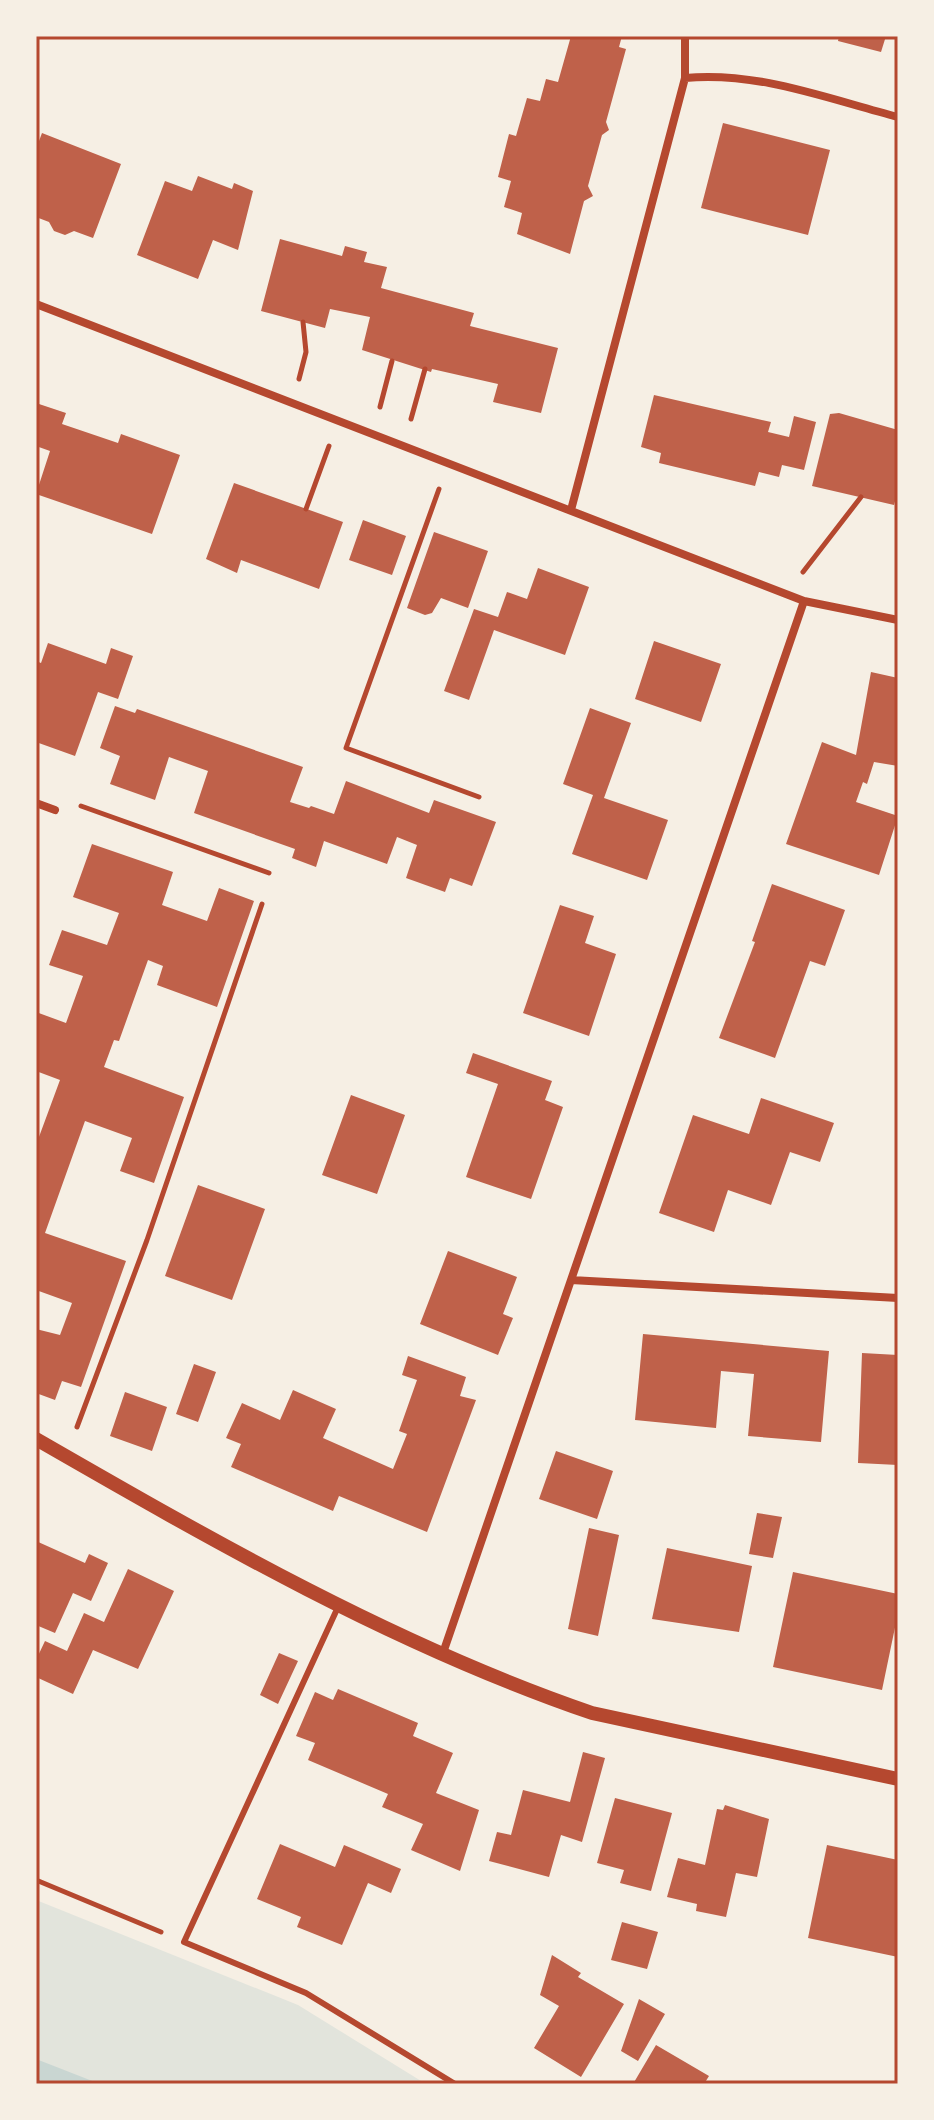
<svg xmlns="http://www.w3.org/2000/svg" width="934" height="2120" font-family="'Fira Sans',sans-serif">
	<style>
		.green { fill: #e2e4dc }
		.water { fill: #c9d6d2 }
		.building { fill: #bf614a }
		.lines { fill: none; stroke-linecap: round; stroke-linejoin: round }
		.path { stroke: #b5482f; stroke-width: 5 }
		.service { stroke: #b5482f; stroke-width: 6 }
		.minor { stroke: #b5482f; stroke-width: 8 }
		.tertiary { stroke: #b5482f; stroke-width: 14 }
		.neatline { fill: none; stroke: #b5482f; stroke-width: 3 }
	</style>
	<rect width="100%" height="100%" fill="#f6efe4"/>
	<path class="green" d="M 36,1900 L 298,2005 L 426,2084 L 36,2084 Z"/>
	<path class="water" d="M 36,2059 L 100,2084 L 36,2084 Z"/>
	<path class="building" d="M 571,36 L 622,36 L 619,47 L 626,49 L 606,122 L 609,130 L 602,135 L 588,186 L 593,196 L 584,201 L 570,254 L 517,234 L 522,213 L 504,207 L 511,181 L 498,177 L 509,134 L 516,136 L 527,98 L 540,101 L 546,79 L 558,82 Z
		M 839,36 L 886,36 L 881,52 L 838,41 Z
		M 723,123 L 830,150 L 808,235 L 701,208 Z
		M 42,133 L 121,164 L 93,238 L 74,231 L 65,235 L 54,231 L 49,222 L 36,217 L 36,149 Z
		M 198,176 L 232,189 L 234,183 L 253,191 L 238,250 L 213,240 L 198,279 L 137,255 L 165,181 L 192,191 Z
		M 280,239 L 342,256 L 345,246 L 367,252 L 364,262 L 387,267 L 381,288 L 474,313 L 470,326 L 558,348 L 541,413 L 493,402 L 498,384 L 432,369 L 431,372 L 362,350 L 370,317 L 330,309 L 325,328 L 261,311 Z
		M 654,395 L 771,422 L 768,432 L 789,437 L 794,416 L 816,422 L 804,470 L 782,465 L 779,477 L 759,472 L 755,486 L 659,463 L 661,453 L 641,447 Z
		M 36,403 L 66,413 L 62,424 L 118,443 L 121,434 L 180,455 L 152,534 L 36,494 L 50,451 L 36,446 Z
		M 839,413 L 898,430 L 898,490 L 894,505 L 812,486 L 830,414 Z
		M 234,483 L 343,522 L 319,589 L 241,560 L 237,573 L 206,559 Z
		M 363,520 L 406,536 L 392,575 L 349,560 Z
		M 434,532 L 488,551 L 468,608 L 441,598 L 432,613 L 425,615 L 407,608 Z
		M 538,568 L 589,587 L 565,655 L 494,630 L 469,700 L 444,691 L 474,609 L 498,617 L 507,592 L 527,599 Z
		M 654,641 L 721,664 L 701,722 L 635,699 Z
		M 48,643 L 106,664 L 111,648 L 133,656 L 118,699 L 98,692 L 75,756 L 36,742 L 36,661 L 41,663 Z
		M 871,672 L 898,678 L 898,766 L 874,762 L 867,784 L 863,782 L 856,802 L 898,816 L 879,875 L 786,844 L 822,742 L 856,755 Z
		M 115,706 L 135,713 L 137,709 L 303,767 L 290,802 L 309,808 L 311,806 L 334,814 L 346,781 L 429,813 L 434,800 L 496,822 L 472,886 L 450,878 L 445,892 L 406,878 L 417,845 L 397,837 L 387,864 L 324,841 L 316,867 L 292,858 L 295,849 L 194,813 L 208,771 L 169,757 L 155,800 L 110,784 L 120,756 L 100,748 Z
		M 590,708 L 631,723 L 604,798 L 668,820 L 647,880 L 572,854 L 593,795 L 563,784 Z
		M 92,844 L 173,872 L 162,905 L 207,921 L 219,888 L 254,901 L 217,1007 L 157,985 L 163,966 L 148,960 L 119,1041 L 114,1040 L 104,1067 L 184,1097 L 154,1183 L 120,1171 L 132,1138 L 85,1121 L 45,1233 L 126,1261 L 81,1387 L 62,1381 L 55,1400 L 36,1393 L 36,1329 L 60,1335 L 72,1303 L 36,1290 L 36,1145 L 60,1080 L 36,1071 L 36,1012 L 66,1023 L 83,976 L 49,965 L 62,930 L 107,945 L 119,913 L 73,897 Z
		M 772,884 L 845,910 L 825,966 L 810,961 L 775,1058 L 719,1038 L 755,942 L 752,941 Z
		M 560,905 L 594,916 L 585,943 L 616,954 L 589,1036 L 523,1013 Z
		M 473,1053 L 552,1081 L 545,1100 L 563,1107 L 531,1199 L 466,1177 L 498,1084 L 466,1073 Z
		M 351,1095 L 405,1115 L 377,1194 L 322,1175 Z
		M 761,1098 L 834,1123 L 820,1162 L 790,1152 L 771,1205 L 728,1190 L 714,1232 L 659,1213 L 693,1115 L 749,1134 Z
		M 198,1185 L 265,1209 L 232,1300 L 165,1276 Z
		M 448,1251 L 517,1277 L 503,1314 L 513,1318 L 498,1355 L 420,1324 Z
		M 643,1334 L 829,1351 L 821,1442 L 748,1436 L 754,1374 L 721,1371 L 716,1428 L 635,1420 Z
		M 862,1353 L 898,1355 L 898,1465 L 858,1463 Z
		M 408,1356 L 466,1377 L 460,1396 L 476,1400 L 427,1532 L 339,1496 L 333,1511 L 231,1467 L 241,1444 L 226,1438 L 242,1403 L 280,1420 L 293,1390 L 336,1409 L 323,1438 L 393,1469 L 407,1434 L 399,1431 L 417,1380 L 402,1375 Z
		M 194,1364 L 216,1372 L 198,1422 L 176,1414 Z
		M 125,1392 L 167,1407 L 152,1451 L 110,1436 Z
		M 556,1451 L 613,1471 L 597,1519 L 539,1499 Z
		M 757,1513 L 782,1517 L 773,1558 L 749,1554 Z
		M 589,1528 L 619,1535 L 598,1636 L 568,1629 Z
		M 36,1541 L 85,1563 L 89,1554 L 108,1563 L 91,1601 L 73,1593 L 55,1633 L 36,1625 Z
		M 667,1548 L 752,1566 L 739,1632 L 652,1619 Z
		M 128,1569 L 174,1591 L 138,1669 L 93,1650 L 73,1694 L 36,1677 L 36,1660 L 45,1641 L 67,1651 L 84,1613 L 104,1622 Z
		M 793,1572 L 898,1594 L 898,1613 L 882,1690 L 773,1667 Z
		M 279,1653 L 298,1661 L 278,1704 L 260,1695 Z
		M 338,1689 L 418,1723 L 413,1736 L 453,1753 L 436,1793 L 479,1810 L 460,1871 L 411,1850 L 423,1824 L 382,1807 L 388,1794 L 308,1760 L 315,1743 L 296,1736 L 315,1692 L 333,1700 Z
		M 583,1752 L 605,1758 L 582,1842 L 561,1835 L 549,1877 L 489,1861 L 497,1832 L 511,1835 L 523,1790 L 570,1802 Z
		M 615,1798 L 672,1813 L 651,1891 L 620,1883 L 624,1870 L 597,1863 Z
		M 725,1805 L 769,1819 L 757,1877 L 736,1873 L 726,1917 L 696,1911 L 697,1904 L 667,1897 L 678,1858 L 705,1865 L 717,1809 L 723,1810 Z
		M 280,1844 L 335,1867 L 344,1845 L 401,1869 L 391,1893 L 368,1883 L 342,1945 L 297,1927 L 301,1917 L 257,1899 Z
		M 827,1845 L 898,1860 L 898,1957 L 808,1938 Z
		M 622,1922 L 658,1932 L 647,1969 L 611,1960 Z
		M 552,1955 L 581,1973 L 578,1977 L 624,2004 L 581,2077 L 534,2048 L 559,2006 L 540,1995 Z
		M 639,1999 L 665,2014 L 638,2061 L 621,2051 Z
		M 656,2045 L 709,2076 L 704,2084 L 633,2084 Z"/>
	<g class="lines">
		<path class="path" d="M 299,379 L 306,352 L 303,322
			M 380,407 L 392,361
			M 411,419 L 425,369
			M 439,489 L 346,748 L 479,797
			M 306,509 L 329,446
			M 803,572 L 861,497
			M 81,806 L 269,873
			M 77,1427 L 147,1240 L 262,904
			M 36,1880 L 161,1932"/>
		<path class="service" d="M 338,1607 L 184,1942 L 306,1993 L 455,2084"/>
		<path class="minor" d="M 685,78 C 758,71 828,99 898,117
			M 36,304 L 804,601 L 898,620
			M 571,510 L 685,78 L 685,36
			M 36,803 L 55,810
			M 571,1280 L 898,1298
			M 443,1653 L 804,601"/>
		<path class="tertiary" d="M 36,1439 C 215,1542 396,1646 592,1713 L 898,1779"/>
	</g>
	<rect width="934" height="2120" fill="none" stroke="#f6efe4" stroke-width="76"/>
	<rect x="38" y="38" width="858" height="2044" class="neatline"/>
</svg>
